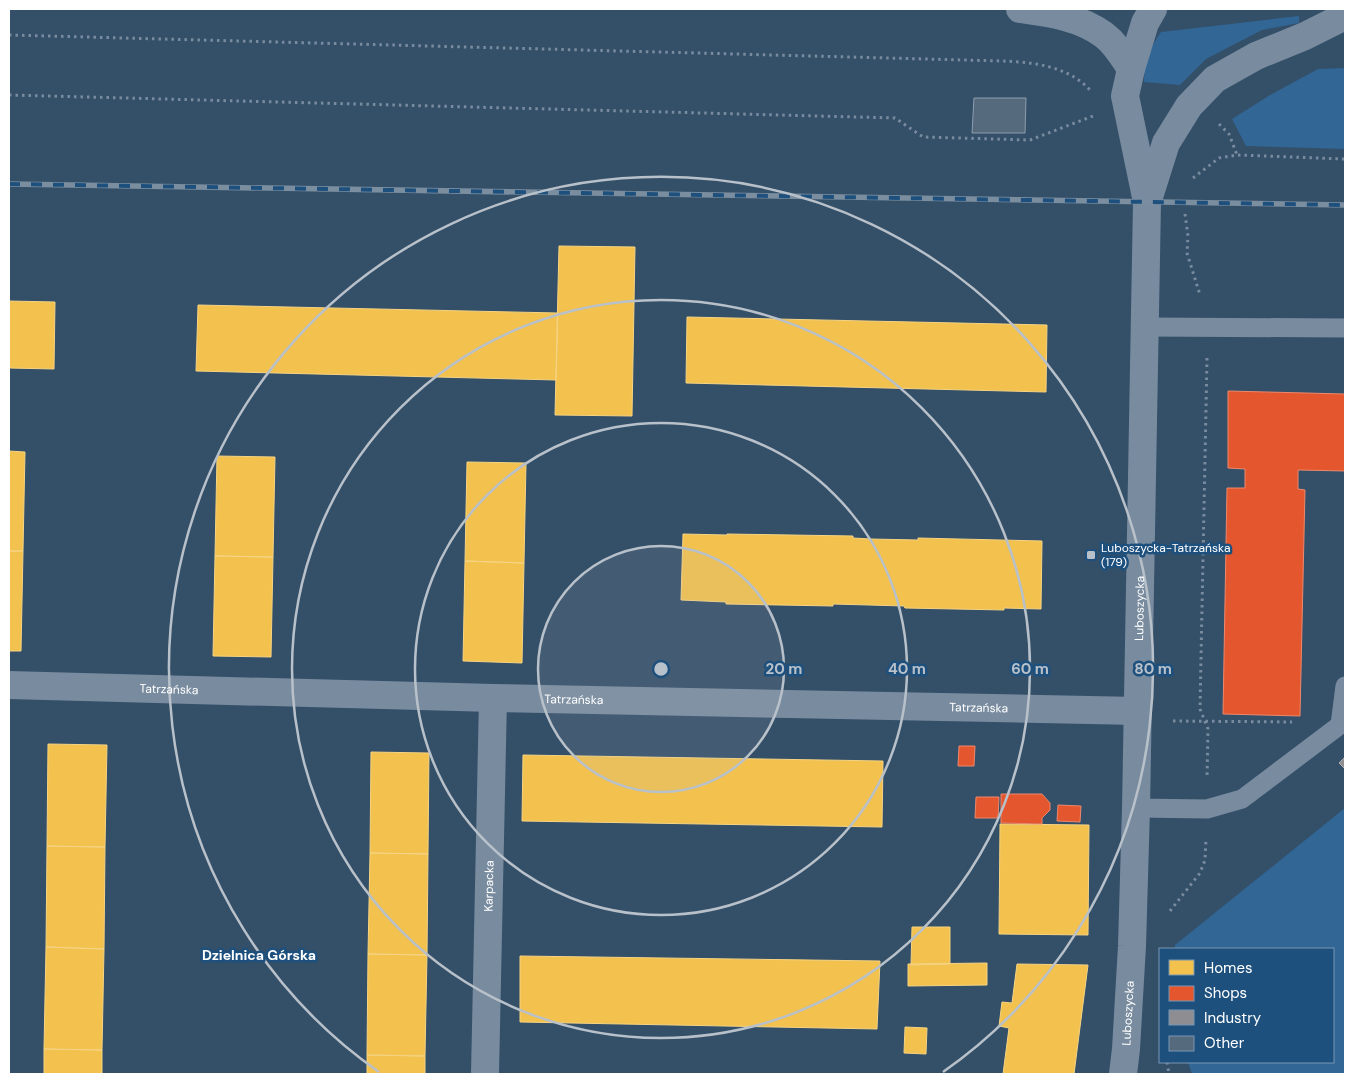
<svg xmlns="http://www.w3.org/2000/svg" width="1354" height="1083" font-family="'DM Sans',sans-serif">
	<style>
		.green { fill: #316695 }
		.homes { fill: #f2c14e; stroke: #f6d483 }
		.shops { fill: #e4572e; stroke: #ec896d }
		.industry { fill: #8d8d92; stroke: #afafb3 }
		.building { fill: #566a7e; stroke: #8d9ead }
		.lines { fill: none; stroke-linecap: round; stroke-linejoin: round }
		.path { stroke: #798c9f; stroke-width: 3; stroke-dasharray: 2.5 4; stroke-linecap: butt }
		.service { stroke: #798c9f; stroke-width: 19 }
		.minor { stroke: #798c9f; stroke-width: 28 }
		.tertiary { stroke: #798c9f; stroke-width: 28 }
		.rail-casing { stroke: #7b8e9f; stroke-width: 5.5 }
		.rail { stroke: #1e507e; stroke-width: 4; stroke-dasharray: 11; stroke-linecap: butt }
		.ring { fill: none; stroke: #b8c1ca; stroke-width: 2.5 }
		.poi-dot { fill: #b8c1ca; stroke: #1e507e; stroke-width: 2 }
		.labels { text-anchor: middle; stroke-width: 5; stroke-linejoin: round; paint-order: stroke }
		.poi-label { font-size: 12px; fill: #fff; stroke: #1e507e; text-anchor: start }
		.street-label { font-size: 12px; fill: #fff; stroke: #1e507e }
		.neighbourhood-label { font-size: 14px; font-weight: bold; fill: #fff; stroke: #1e507e }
		.centre { fill: #b8c1ca; stroke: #1e507e; stroke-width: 2.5 }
		.ring-label { font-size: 15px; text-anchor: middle; font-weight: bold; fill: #b8c1ca; stroke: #1e507e; stroke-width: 5; stroke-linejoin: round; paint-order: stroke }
	</style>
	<rect width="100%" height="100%" fill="#344f68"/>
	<path class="green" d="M 1299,16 L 1299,23 L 1262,30 L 1206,59 L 1180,85 L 1144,82 C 1144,63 1150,47 1161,32 Z
		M 1345,68 L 1345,149 L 1246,146 L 1232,119 L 1270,95 L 1318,69 Z
		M 1345,808 L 1345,1074 L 1192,1074 L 1188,1062 L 1333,1062 L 1333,949 L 1175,949 L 1175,945 Z"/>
	<path class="homes" d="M 559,246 L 635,247 L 632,416 L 555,415 Z
		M 9,301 L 55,302 L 54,369 L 9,368 Z
		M 198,305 L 558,313 L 556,380 L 196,371 Z
		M 687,317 L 1047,325 L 1046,392 L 686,383 Z
		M 9,451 L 25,452 L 23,551 L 9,551 Z
		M 217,456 L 275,457 L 273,557 L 215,556 Z
		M 467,462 L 526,463 L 524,563 L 465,561 Z
		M 683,534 L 727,535 L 727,534 L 853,536 L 853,538 L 871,539 L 918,540 L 918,538 L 1042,541 L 1041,609 L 1004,608 L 1004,610 L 905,608 L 904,606 L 869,605 L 833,604 L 833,606 L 726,604 L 726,602 L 681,600 Z
		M 9,551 L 23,551 L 21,651 L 9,651 Z
		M 215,556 L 273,557 L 271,657 L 213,656 Z
		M 465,561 L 524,563 L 522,663 L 463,661 Z
		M 48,744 L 107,745 L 105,847 L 47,846 Z
		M 371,752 L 429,753 L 428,854 L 370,853 Z
		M 523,755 L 883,761 L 882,827 L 522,821 Z
		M 1000,824 L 1089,825 L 1088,935 L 999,934 Z
		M 47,846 L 105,847 L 104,949 L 46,947 Z
		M 370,853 L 428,854 L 427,955 L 368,954 Z
		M 912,927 L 950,927 L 950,964 L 911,965 Z
		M 46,947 L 104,949 L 102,1050 L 44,1049 Z
		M 368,954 L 427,955 L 425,1056 L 367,1055 Z
		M 520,956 L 880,961 L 877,1029 L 520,1022 Z
		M 987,963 L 987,985 L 908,986 L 908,964 Z
		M 1017,964 L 1088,965 L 1074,1074 L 1003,1074 L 1009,1028 L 999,1026 L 1002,1002 L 1012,1003 Z
		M 905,1027 L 927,1028 L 926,1054 L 904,1053 Z
		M 44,1049 L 102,1050 L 102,1074 L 44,1074 Z
		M 367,1055 L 425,1056 L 425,1074 L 367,1074 Z"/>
	<path class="shops" d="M 1228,391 L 1345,394 L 1345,471 L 1298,470 L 1298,489 L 1305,490 L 1300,716 L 1223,714 L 1227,488 L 1245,488 L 1245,469 L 1228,468 Z
		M 959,746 L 975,746 L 974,766 L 958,766 Z
		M 1001,794 L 1042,794 L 1050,803 L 1050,810 L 1042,818 L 1042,824 L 1001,823 Z
		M 976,797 L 999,797 L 998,818 L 975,818 Z
		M 1058,805 L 1081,806 L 1080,822 L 1057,821 Z"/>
	<path class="industry" d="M 1345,757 L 1345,769 L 1339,763 Z"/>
	<path class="building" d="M 974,98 L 1026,98 L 1025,133 L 972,133 Z"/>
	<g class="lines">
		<path class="path" d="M 9,35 L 1002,61 C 1033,62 1068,66 1090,90
			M 9,95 L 895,118 L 923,137 L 1030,140 L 1093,116
			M 1219,124 L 1229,134 L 1237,155
			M 1193,178 L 1219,158 L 1237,155 L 1345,159
			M 1185,214 L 1188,236 L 1187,253 L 1200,295
			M 1207,358 L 1200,709 L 1208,729 L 1207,778
			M 1173,721 L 1292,722
			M 1170,911 L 1200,873 L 1205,860 L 1206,839
			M 1167,1062 L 1169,1074"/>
		<path class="service" d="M 1146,327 L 1345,328
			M 1136,808 L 1207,809 L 1242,799 L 1340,725 L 1345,686"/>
		<g class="minor">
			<path id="s1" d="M 9,685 L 493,698 L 1138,711"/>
			<path id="s2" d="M 485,1074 L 493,698"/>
		</g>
		<g class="tertiary">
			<path d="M 1020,9 C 1049,13 1080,17 1104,35 C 1116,44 1123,57 1131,69"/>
			<path d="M 1148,200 L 1166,143 L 1189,106 L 1215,79 L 1256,56 L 1305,36 L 1345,16"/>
			<path id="s3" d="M 1123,1074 L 1126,1049 L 1132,946 L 1136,808 L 1147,202 L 1125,96 L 1131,69 L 1145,23 L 1153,9"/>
		</g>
		<g class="rail-casing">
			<path id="rail" d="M 9,184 L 1345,205"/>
		</g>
		<use href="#rail" class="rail"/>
	</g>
	<circle cx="661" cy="669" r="123" fill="#b8c1ca" fill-opacity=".12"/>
	<g class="ring">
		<circle cx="661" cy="669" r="123"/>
		<circle cx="661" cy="669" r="246"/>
		<circle cx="661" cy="669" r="369"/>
		<path d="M379 1072A492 492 0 1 1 943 1072"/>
	</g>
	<rect class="poi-dot" x="1086" y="550" width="10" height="10" rx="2.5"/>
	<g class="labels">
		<g class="poi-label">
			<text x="1101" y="552">Luboszycka-Tatrzańska<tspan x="1101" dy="14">(179)</tspan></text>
		</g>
		<g class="street-label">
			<text dy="4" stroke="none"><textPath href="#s3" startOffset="466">Luboszycka</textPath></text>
			<text dy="4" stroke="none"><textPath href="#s1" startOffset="160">Tatrzańska</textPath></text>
			<text dy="4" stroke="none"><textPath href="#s1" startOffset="565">Tatrzańska</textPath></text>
			<text dy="4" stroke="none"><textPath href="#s1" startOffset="970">Tatrzańska</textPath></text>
			<text dy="4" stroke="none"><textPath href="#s2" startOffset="188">Karpacka</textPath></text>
			<text dy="4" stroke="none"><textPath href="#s3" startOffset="61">Luboszycka</textPath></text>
		</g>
		<g class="neighbourhood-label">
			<text x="259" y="960">Dzielnica Górska</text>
		</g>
	</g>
	<circle cx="661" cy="669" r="8" class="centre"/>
	<g class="ring-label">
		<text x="784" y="674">20 m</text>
		<text x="907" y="674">40 m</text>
		<text x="1030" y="674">60 m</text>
		<text x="1153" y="674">80 m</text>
	</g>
	<rect width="1354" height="1083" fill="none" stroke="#ffffff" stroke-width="20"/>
	<rect x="1159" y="948" width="175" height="115" fill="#1e507e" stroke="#7896b2"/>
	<rect x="1169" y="960" width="25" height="15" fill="#f2c14e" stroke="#7896b2"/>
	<text x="1204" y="973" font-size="15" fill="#ffffff">Homes</text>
	<rect x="1169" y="986" width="25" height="15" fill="#e4572e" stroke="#7896b2"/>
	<text x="1204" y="998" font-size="15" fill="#ffffff">Shops</text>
	<rect x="1169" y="1010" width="25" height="15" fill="#8d8d92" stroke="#7896b2"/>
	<text x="1204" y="1023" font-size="15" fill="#ffffff">Industry</text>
	<rect x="1169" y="1036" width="25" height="15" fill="#566a7e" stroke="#7896b2"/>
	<text x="1204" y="1048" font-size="15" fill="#ffffff">Other</text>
</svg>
